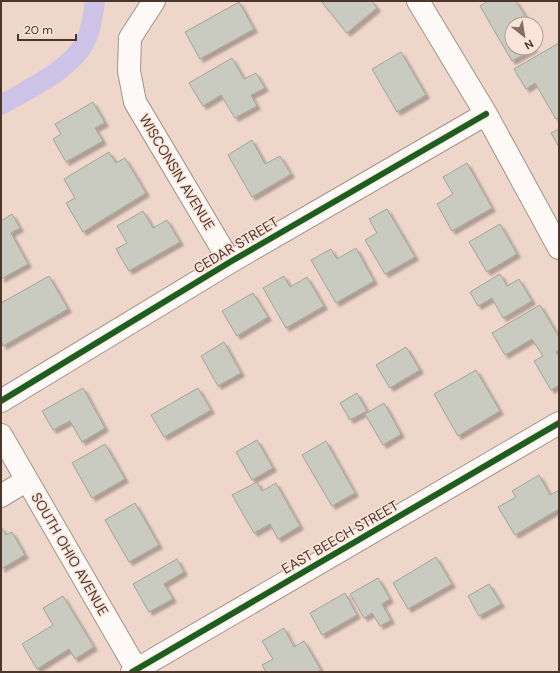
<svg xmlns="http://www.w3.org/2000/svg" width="560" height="673" font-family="'DM Sans',sans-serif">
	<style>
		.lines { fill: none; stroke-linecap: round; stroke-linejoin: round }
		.canal { stroke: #ccc3e6; stroke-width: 20 }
		.building { fill: #c9cac0; stroke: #a4a49b; filter: url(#shadow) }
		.minor-casing { stroke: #a69288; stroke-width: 24 }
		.minor { stroke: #fcf9f7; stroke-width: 22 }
		.cycleway-casing { stroke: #fae3d8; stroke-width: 8 }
		.cycleway { stroke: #1b5e20; stroke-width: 6 }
		.labels { text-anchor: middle; stroke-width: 3; stroke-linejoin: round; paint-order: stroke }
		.street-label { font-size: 14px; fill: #4c362c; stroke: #fae3d8 }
	</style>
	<defs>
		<filter id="shadow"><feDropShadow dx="3.5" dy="3.5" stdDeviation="1" flood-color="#0004"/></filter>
	</defs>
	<rect width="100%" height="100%" fill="#eed6ca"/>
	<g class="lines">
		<path class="canal" d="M 1,105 C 28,89 73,69 86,40 C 92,28 93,14 95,1"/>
	</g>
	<path class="building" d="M 321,1 L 372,1 L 377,8 L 347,33 Z
		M 488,1 L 516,1 L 530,24 L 512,24 L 512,48 L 535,48 L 512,61 L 480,6 Z
		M 239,2 L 254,29 L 200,59 L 185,32 Z
		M 559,43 L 559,118 L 556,119 L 535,83 L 526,89 L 514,69 Z
		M 401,52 L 426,95 L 397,112 L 372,69 Z
		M 232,58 L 244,79 L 256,73 L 265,88 L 251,95 L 257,106 L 235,118 L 221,95 L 203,106 L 189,83 Z
		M 93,102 L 105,123 L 95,128 L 103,141 L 66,162 L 53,139 L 61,134 L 55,124 Z
		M 559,129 L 559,147 L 551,133 Z
		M 252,140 L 265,164 L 280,156 L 291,174 L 252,197 L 228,155 Z
		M 109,152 L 116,163 L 125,158 L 146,193 L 83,232 L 66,203 L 75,198 L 64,179 Z
		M 467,163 L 492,208 L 452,231 L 437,204 L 453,194 L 443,177 Z
		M 387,209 L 415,257 L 385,274 L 365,240 L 377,233 L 369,219 Z
		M 143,211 L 153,228 L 167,220 L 180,242 L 129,271 L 116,249 L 127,243 L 117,226 Z
		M 12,214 L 20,228 L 11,233 L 28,264 L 1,279 L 1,221 Z
		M 500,224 L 517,254 L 487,272 L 469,242 Z
		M 356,248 L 374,281 L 336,303 L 311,260 L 331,249 L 337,259 Z
		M 500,274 L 507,286 L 519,279 L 532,301 L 503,318 L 492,298 L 478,306 L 470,292 Z
		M 49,276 L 68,309 L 3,346 L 1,341 L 1,303 Z
		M 284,276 L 290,287 L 307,277 L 324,306 L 286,328 L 263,288 Z
		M 253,293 L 268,317 L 237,336 L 222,311 Z
		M 540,305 L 559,337 L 559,350 L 556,352 L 559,356 L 559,385 L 551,390 L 534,361 L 543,356 L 532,339 L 505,355 L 492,333 Z
		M 224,342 L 241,373 L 218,386 L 201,356 Z
		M 406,347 L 420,370 L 390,388 L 376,365 Z
		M 476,370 L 500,411 L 458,436 L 434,394 Z
		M 83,388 L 105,428 L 82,442 L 70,421 L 53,430 L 42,411 Z
		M 198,388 L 211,410 L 164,437 L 151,415 Z
		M 357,393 L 367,411 L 350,420 L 340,403 Z
		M 384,403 L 401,434 L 383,445 L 365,414 Z
		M 257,440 L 273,468 L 252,480 L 236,452 Z
		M 326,441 L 355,493 L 332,506 L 302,455 Z
		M 105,444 L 125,479 L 92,498 L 72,463 Z
		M 539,475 L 550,495 L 559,490 L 559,509 L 515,535 L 498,507 L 516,497 L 512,491 Z
		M 257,482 L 262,491 L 276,483 L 300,526 L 278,539 L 270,524 L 254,533 L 232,495 Z
		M 135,503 L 159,545 L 129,562 L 105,520 Z
		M 1,527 L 6,535 L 12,532 L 25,555 L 1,569 Z
		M 436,557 L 452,584 L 408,609 L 393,583 Z
		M 177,559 L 184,572 L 164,584 L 173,599 L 149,612 L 133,584 Z
		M 378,578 L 390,599 L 382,604 L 391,620 L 380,626 L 372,613 L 364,618 L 350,594 Z
		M 489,584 L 501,604 L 479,616 L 468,596 Z
		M 345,593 L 357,615 L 322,635 L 310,613 Z
		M 63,596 L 94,647 L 75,659 L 69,649 L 37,669 L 22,644 L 53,625 L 43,608 Z
		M 284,628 L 294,647 L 304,641 L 321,670 L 316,672 L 266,672 L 262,665 L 273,659 L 262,641 Z"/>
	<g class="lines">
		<g class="minor-casing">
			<path id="minor" d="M 154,1 L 130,38 L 129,71 L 135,102 L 230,262
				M 418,1 L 486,114 L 559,248
				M 1,401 L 230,262 L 486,114
				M 1,435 L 138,672
				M 1,496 L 27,480
				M 132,672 L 559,423"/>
		</g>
		<use href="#minor" class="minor"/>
		<g class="cycleway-casing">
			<path id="cycleway" d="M 1,401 L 230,262 L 486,114
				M 132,672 L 559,423"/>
		</g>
		<use href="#cycleway" class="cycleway"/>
	</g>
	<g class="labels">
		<g class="street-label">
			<text transform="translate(177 172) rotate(59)" y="5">WISCONSIN AVENUE</text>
			<text transform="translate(236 245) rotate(-31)" y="5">CEDAR STREET</text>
			<text transform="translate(340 537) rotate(-30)" y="5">EAST BEECH STREET</text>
			<text transform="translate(70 554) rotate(60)" y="5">SOUTH OHIO AVENUE</text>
		</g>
	</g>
	<rect width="560" height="673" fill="none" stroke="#4c362c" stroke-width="4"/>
	<g transform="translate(524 36) rotate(150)"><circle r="19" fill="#fae3d8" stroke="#b49e93"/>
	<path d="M0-3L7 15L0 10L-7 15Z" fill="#856e63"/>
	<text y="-6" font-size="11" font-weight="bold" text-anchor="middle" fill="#4c362c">N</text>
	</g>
	<path d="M18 34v6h58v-6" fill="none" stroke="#4c362c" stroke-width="2"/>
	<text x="24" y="34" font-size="12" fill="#4c362c" stroke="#fae3d8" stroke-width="3" paint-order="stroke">20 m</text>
</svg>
